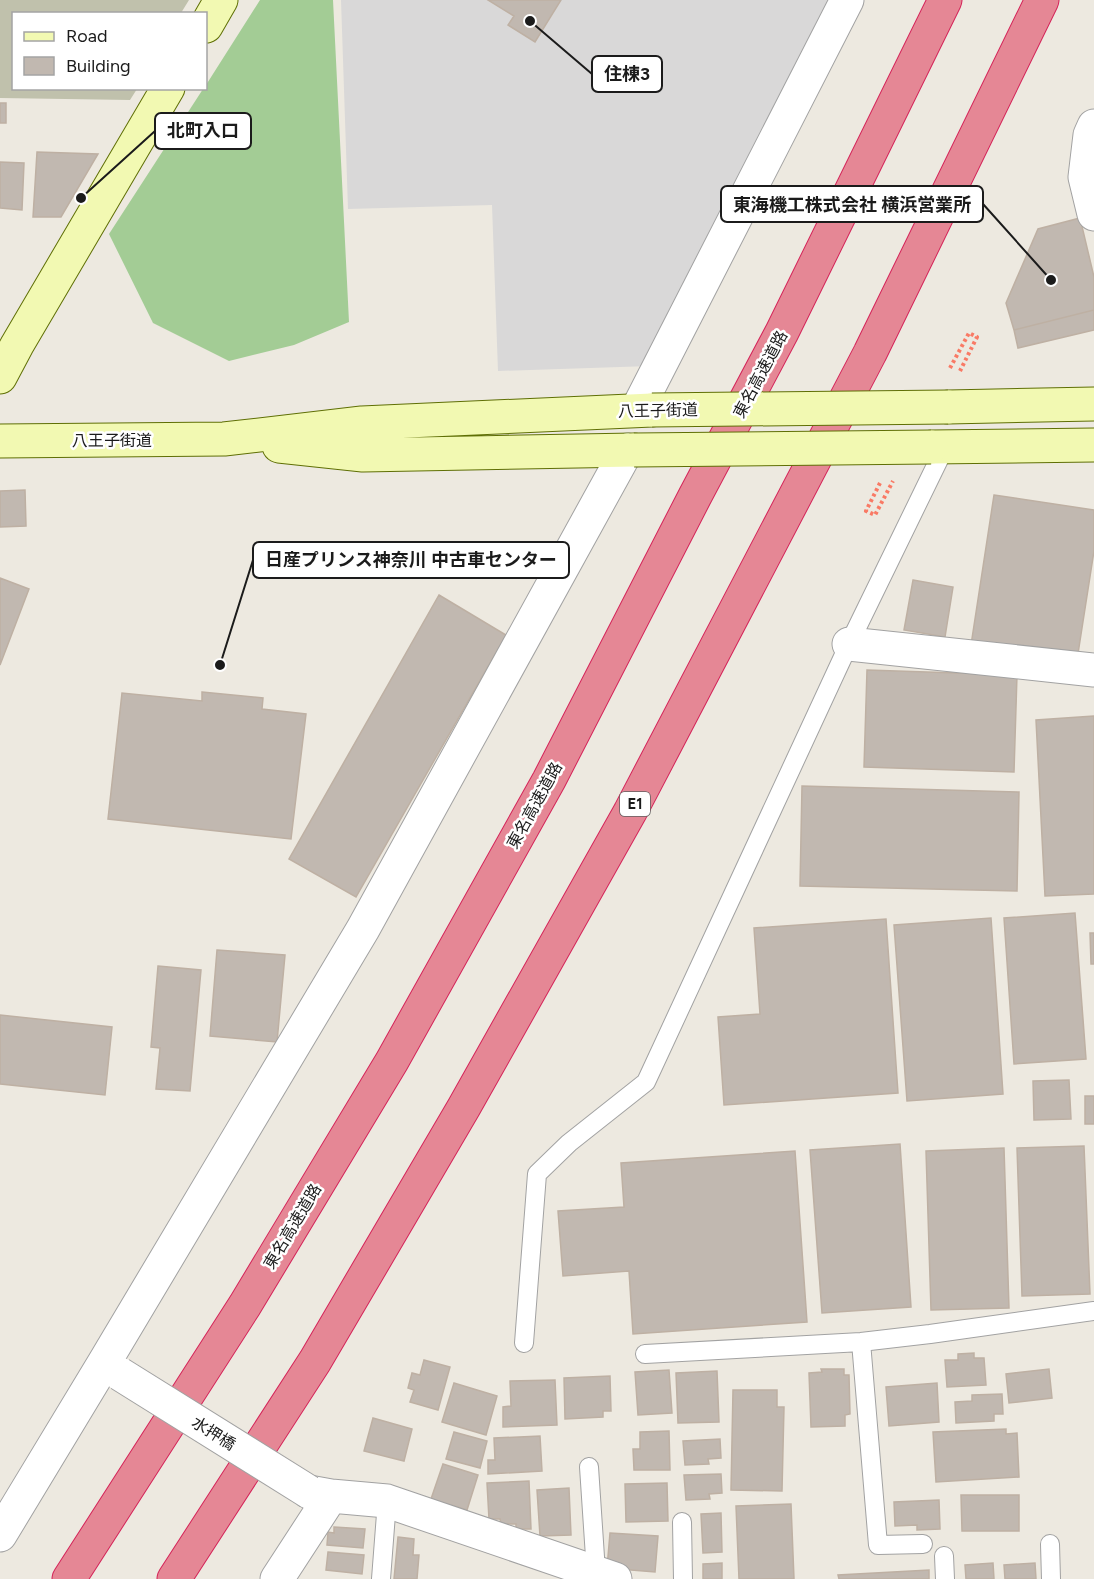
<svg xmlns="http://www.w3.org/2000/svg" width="1094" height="1579" font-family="Figtree,'Noto Sans JP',sans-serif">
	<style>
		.residential { fill: #d9d8d8 }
		.construction { fill: #c0c1ac }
		.forest { fill: #a3cc95 }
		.building { fill: #c1b8b0; stroke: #beb0a3; stroke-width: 1.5 }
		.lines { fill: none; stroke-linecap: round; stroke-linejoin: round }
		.lane-casing { stroke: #a2a2a2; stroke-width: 20 }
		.street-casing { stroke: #a2a2a2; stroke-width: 35 }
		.secondary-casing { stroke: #5f6f05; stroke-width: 35 }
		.highway-casing { stroke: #d42459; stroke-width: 35 }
		.path { stroke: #f97a65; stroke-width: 4; stroke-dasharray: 3 3; stroke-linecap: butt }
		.lane { stroke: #fff; stroke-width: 18 }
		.street { stroke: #fff; stroke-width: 33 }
		.secondary { stroke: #f2f9b2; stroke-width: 33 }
		.highway { stroke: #e58795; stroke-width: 33 }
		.street-bridge-casing { stroke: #a2a2a2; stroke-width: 35; stroke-linecap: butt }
		.secondary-bridge-casing { stroke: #5f6f05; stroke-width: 35; stroke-linecap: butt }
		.street-bridge { stroke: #fff; stroke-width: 33 }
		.secondary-bridge { stroke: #f2f9b2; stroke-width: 33 }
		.labels { text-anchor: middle; stroke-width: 5; stroke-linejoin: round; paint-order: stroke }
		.shield { fill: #fff; stroke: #5f5f5f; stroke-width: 1.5 }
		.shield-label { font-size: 15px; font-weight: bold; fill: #1b1b1b }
		.street-label { font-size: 16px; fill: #1b1b1b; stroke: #fff }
		.leader { fill: none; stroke: #1b1b1b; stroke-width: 2 }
		.callout-dot { fill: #1b1b1b; stroke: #fff; stroke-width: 2 }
		.callout { fill: #fff; stroke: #1b1b1b; stroke-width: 2 }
		.callout-label { font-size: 18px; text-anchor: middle; font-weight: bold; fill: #1b1b1b }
	</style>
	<rect width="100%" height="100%" fill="#ede9e0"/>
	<path class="residential" d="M 341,0 L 832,0 L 650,366 L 498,371 L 492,205 L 348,209 Z"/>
	<path class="construction" d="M 0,0 L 189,0 L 181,13 L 14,14 L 14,88 L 137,89 L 130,100 L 0,98 Z"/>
	<path class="forest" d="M 260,0 L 333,0 L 349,322 L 294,345 L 229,361 L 153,323 L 109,234 L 203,89 L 206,88 L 206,85 Z"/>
	<path class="building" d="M 488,0 L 561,0 L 535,42 L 508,25 L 514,16 Z
		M 0,103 L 6,103 L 6,123 L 0,123 Z
		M 37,152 L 98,154 L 61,217 L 33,217 Z
		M 0,162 L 24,163 L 22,210 L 0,208 Z
		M 1080,218 L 1094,277 L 1094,310 L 1014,330 L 1006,303 L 1038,229 Z
		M 1094,310 L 1094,330 L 1018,348 L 1014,330 Z
		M 25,490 L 26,526 L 0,527 L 0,491 Z
		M 994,495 L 1094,510 L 1094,551 L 1077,660 L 971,645 Z
		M 0,578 L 29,589 L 0,665 Z
		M 913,580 L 953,587 L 945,637 L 904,630 Z
		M 439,595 L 506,635 L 356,897 L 289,859 Z
		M 867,670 L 1017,675 L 1014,772 L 864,767 Z
		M 202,692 L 263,698 L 262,709 L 306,714 L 291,839 L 108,819 L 122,693 L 202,701 Z
		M 1094,716 L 1094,894 L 1045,896 L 1036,720 Z
		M 802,786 L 1019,792 L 1017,891 L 800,886 Z
		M 1075,913 L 1086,1059 L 1014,1064 L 1004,918 Z
		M 991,918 L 1003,1094 L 907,1101 L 894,925 Z
		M 886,919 L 898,1093 L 724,1105 L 718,1017 L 760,1014 L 754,928 Z
		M 1090,933 L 1094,933 L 1094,964 L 1091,964 Z
		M 217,950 L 285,955 L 277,1042 L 210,1036 Z
		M 158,966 L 201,970 L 190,1091 L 156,1089 L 160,1048 L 151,1047 Z
		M 0,1015 L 112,1027 L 105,1095 L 0,1084 Z
		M 1069,1080 L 1071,1119 L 1034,1120 L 1033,1081 Z
		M 1085,1096 L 1094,1096 L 1094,1124 L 1085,1124 Z
		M 900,1144 L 911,1307 L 822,1313 L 810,1150 Z
		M 1084,1146 L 1090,1294 L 1022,1296 L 1017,1148 Z
		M 1004,1148 L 1009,1308 L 931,1310 L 926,1151 Z
		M 795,1151 L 807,1322 L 633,1334 L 629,1271 L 563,1276 L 558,1211 L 624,1207 L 621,1163 Z
		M 974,1353 L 974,1358 L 984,1358 L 986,1385 L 947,1387 L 945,1360 L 958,1360 L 958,1354 Z
		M 424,1360 L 450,1367 L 438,1410 L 410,1402 L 414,1390 L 408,1388 L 412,1373 L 420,1375 Z
		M 821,1369 L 844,1369 L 844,1375 L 849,1375 L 850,1414 L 845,1415 L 845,1426 L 811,1427 L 809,1373 L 822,1372 Z
		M 1049,1369 L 1052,1398 L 1009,1403 L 1006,1374 Z
		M 669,1370 L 672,1413 L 638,1415 L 635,1372 Z
		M 717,1371 L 719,1422 L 678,1423 L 676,1373 Z
		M 610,1376 L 611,1411 L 603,1411 L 603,1417 L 565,1419 L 564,1378 Z
		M 555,1380 L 557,1425 L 503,1427 L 503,1407 L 511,1406 L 510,1381 Z
		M 454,1383 L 497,1396 L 486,1435 L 442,1422 Z
		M 937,1383 L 939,1422 L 889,1426 L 886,1387 Z
		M 733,1390 L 777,1390 L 777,1407 L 784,1407 L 782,1491 L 731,1490 Z
		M 1002,1394 L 1003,1414 L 994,1414 L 994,1421 L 956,1423 L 955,1402 L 972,1401 L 972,1395 Z
		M 373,1418 L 412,1429 L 404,1461 L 364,1451 Z
		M 1006,1429 L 1006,1434 L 1017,1433 L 1019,1477 L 936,1482 L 933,1432 Z
		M 669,1431 L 670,1470 L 634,1470 L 633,1449 L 640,1449 L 640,1432 Z
		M 454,1432 L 487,1441 L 480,1468 L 446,1459 Z
		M 540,1436 L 542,1471 L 488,1474 L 488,1460 L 495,1460 L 494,1438 Z
		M 720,1439 L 721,1458 L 708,1459 L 709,1464 L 685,1465 L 683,1441 Z
		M 443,1464 L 478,1475 L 467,1510 L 431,1499 Z
		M 721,1474 L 722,1493 L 709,1494 L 710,1499 L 686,1500 L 684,1475 Z
		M 529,1481 L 531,1529 L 516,1529 L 516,1524 L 501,1524 L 500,1519 L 489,1519 L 487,1483 Z
		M 667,1483 L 668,1521 L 626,1522 L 625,1484 Z
		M 569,1488 L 571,1535 L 540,1536 L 537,1490 Z
		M 961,1495 L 1019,1495 L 1019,1531 L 962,1531 Z
		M 939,1500 L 940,1529 L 917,1530 L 917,1525 L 895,1526 L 894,1502 Z
		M 791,1504 L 794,1579 L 739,1579 L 736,1506 Z
		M 721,1513 L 722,1552 L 703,1553 L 701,1514 Z
		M 334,1527 L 365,1529 L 363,1548 L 327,1545 L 328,1532 L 334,1533 Z
		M 610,1533 L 658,1536 L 655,1572 L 607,1568 Z
		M 398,1537 L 414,1539 L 413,1555 L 419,1555 L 417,1579 L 394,1579 Z
		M 328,1552 L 364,1555 L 362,1574 L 326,1570 Z
		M 722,1563 L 722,1579 L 703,1579 L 703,1564 Z
		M 993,1563 L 994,1579 L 966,1579 L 965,1565 Z
		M 1035,1563 L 1036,1579 L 1005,1579 L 1004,1565 Z
		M 929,1570 L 929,1579 L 839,1579 L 838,1575 Z"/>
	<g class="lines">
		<g class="lane-casing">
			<path id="lane" d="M 861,1342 L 878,1545 L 923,1544
				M 524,1343 L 537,1174 L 569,1143 L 646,1082 L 849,644 L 945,447
				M 645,1354 L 861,1342 L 930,1334 L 1094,1311
				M 589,1467 L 596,1572
				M 682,1522 L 683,1579
				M 1050,1544 L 1051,1579
				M 944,1556 L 945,1579
				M 381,1579 L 387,1501"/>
		</g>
		<g class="street-casing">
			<path id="street" d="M 1094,126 L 1090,135 L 1085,177 L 1094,214
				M 637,410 L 847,0
				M 849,644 L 1094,670
				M 309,1492 L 331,1496 L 387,1501 L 615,1579
				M 0,1535 L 104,1363 L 363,929 L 627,450
				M 277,1579 L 331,1496"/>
		</g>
		<g class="secondary-casing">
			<path id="secondary" d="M 206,26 L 221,0
				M 0,377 L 17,345 L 168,88
				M 948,407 L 1094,404
				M 0,441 L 224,439 L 362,423 L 652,410
				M 279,446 L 363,455 L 634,450
				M 931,447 L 1094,445"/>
		</g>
		<g class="highway-casing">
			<path id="highway" d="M 69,1579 L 245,1305 L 392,1061 L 549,780 L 695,496 L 782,332 L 945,0
				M 174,1579 L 315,1361 L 464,1107 L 630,812 L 870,353 L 1042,0"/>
		</g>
		<path class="path" d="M 950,368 L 969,333 L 977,337 L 960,371
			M 880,483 L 866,511 L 875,515 L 893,481"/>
		<use href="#lane" class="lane"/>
		<use href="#street" class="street"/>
		<use href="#secondary" class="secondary"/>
		<use href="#highway" class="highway"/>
		<g class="street-bridge-casing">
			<path id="street-bridge" d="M 120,1374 L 309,1492"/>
		</g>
		<g class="secondary-bridge-casing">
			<path id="secondary-bridge" d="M 652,410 L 948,407
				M 634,450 L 931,447"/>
		</g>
		<use href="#street-bridge" class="street-bridge"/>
		<use href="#secondary-bridge" class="secondary-bridge"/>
	</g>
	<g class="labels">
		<rect class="shield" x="620" y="792" width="30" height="24" rx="4.5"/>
		<g class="shield-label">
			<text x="635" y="809">E1</text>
		</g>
		<g class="street-label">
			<text transform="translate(760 374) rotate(-62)" y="6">東名高速道路</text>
			<text transform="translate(658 410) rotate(-1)" y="6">八王子街道</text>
			<text x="112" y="446">八王子街道</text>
			<text transform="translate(534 805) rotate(-61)" y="6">東名高速道路</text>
			<text transform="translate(292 1226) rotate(-59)" y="6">東名高速道路</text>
			<text transform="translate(214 1433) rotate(32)" y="6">水押橋</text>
		</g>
	</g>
	<path class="leader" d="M530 21L592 74M81 198L155 131M1051 280L983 204M220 665L253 560"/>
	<g class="callout-dot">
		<circle cx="530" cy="21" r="6"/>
		<circle cx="81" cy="198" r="6"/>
		<circle cx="1051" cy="280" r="6"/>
		<circle cx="220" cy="665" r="6"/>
	</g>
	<g class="callout">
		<rect x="592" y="56" width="70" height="36" rx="6"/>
		<rect x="155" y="113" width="96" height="36" rx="6"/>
		<rect x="721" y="186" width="262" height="36" rx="6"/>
		<rect x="253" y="542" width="316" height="36" rx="6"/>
	</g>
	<g class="callout-label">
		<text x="627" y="80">住棟3</text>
		<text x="203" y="137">北町入口</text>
		<text x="852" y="211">東海機工株式会社 横浜営業所</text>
		<text x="411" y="566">日産プリンス神奈川 中古車センター</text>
	</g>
	<rect x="12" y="12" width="195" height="78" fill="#ffffff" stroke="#a4a4a4" stroke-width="1.5"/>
	<rect x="24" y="32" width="30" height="9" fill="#f2f9b2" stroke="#a4a4a4" stroke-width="1.5"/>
	<text x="66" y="42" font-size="18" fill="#1b1b1b">Road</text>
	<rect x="24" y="57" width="30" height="18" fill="#c1b8b0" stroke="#a4a4a4" stroke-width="1.5"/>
	<text x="66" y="72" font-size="18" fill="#1b1b1b">Building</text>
</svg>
